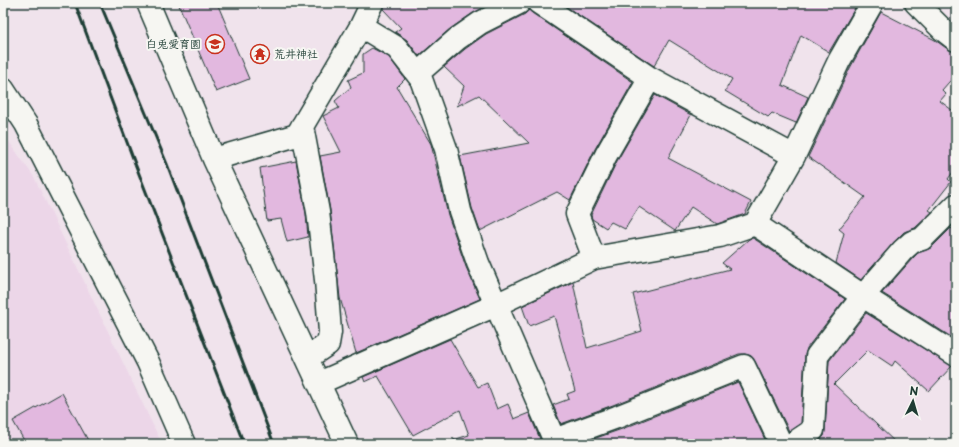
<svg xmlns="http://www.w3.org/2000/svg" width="959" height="447" font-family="'Playpen Sans','Klee One',sans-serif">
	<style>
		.built { fill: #ecd6e8 }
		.building { fill: #e2b8df; stroke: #1f3d34 }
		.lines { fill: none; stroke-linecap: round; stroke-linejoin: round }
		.minor-casing { stroke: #1f3d34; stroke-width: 25 }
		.minor { stroke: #f6f6f2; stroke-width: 22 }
		.rail { stroke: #1f3d34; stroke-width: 3 }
		.labels { text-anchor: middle; stroke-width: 4; stroke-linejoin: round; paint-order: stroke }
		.poi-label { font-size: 11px; font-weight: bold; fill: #1f3d34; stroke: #f6f6f2; text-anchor: end }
	</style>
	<rect width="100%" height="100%" fill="#f0e3ec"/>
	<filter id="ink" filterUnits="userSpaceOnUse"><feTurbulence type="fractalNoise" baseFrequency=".025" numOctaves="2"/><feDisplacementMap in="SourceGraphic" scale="8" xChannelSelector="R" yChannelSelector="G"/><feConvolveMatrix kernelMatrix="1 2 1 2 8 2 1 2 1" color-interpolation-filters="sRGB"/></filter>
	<g filter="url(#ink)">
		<path class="built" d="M 3,133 L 34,177 L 162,444 L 3,444 Z"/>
		<path class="building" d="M 178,3 L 217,3 L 249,79 L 216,92 Z
			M 384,3 L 492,3 L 473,13 L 450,29 L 419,56 L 407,40 L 395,32 L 401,28 L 383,9 Z
			M 561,3 L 858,3 L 829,52 L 801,35 L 782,85 L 808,97 L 796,123 L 772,113 L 768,117 L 725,91 L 732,79 L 669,40 L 654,66 Z
			M 529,10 L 532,13 L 633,82 L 595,149 L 570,200 L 557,192 L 480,231 L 472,208 L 460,156 L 529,143 L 479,95 L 457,106 L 464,86 L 444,67 L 465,49 L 486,34 L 525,14 Z
			M 881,12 L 935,40 L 949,50 L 956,52 L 956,74 L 942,90 L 946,94 L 940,101 L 956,113 L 956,168 L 948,179 L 951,182 L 929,210 L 932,212 L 915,228 L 904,232 L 895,241 L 861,280 L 836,263 L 844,233 L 839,229 L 865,197 L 808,157 L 850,68 Z
			M 372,48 L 389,57 L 405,79 L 397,87 L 431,144 L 448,215 L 466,267 L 480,299 L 356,353 L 340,298 L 330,210 L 320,156 L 341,152 L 323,116 L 339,108 L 335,101 L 351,87 L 348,80 L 363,73 L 363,54 Z
			M 655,95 L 691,115 L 668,158 L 751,202 L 745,214 L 717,224 L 691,207 L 675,231 L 639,207 L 625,229 L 611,222 L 606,228 L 592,219 L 591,215 L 617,161 Z
			M 296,161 L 306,214 L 308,237 L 287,242 L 281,219 L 267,221 L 260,168 Z
			M 951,228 L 956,232 L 956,340 L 882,293 L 912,259 L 918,253 L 931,248 Z
			M 753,238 L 845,299 L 807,348 L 805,355 L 801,423 L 789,431 L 755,361 L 751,356 L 745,354 L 739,354 L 613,405 L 561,424 L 553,405 L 569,399 L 567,394 L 575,391 L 554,316 L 529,326 L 522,306 L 573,282 L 587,348 L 642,331 L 633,294 L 730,269 L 722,263 L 749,239 Z
			M 866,313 L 952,366 L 929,391 L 895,361 L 892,366 L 868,350 L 834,384 L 897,444 L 815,444 L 824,436 L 825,431 L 829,361 Z
			M 450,339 L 478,387 L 487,383 L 497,409 L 508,404 L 514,419 L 529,413 L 540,439 L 529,444 L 454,444 L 453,440 L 469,435 L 460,410 L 413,435 L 378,376 L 365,382 L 363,377 Z
			M 738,382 L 767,444 L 579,444 L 622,429 Z
			M 62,393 L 90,444 L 26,444 L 13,421 Z"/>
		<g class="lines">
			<g class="minor-casing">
				<path id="minor" d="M 148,3 L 214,159 L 347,444
					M 539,3 L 650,78 L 794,156
					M 916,3 L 942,29 L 956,40
					M 361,26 L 397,48 L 421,79 L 446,149 L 460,211 L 478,263 L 556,444
					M 417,74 L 457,39 L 480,23 L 519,3
					M 3,89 L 26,124 L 148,362 L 184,444
					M 302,126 L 318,212 L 326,280 L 330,332 L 328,344 L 307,358
					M 214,159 L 297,135 L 361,26 L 372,3
					M 755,224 L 794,156 L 839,61 L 872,3
					M 594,258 L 577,214 L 606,155 L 650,78
					M 319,383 L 496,305 L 594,258 L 720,236 L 755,224 L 863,296 L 956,355
					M 554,440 L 617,417 L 744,366 L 781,444
					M 792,444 L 813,430 L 817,356 L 863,296 L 903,250 L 912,242 L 922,239 L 956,205"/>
			</g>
			<use href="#minor" class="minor"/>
			<path class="rail" d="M 75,3 L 134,161 L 244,444
				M 100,3 L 167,164 L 274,444"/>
		</g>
	</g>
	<defs>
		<g id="school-ring" transform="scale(1)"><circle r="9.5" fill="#f6f6f2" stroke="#c8321e" stroke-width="1.5"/><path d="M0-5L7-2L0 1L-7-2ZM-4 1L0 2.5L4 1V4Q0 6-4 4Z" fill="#c8321e"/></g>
		<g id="temple-ring" transform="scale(1)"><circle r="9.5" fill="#f6f6f2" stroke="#c8321e" stroke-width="1.5"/><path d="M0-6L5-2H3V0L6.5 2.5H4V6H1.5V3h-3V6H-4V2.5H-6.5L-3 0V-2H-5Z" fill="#c8321e"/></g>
	</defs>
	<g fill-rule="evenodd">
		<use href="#school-ring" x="215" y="44"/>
		<use href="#temple-ring" x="260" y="54"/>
	</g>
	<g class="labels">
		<g class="poi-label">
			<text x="201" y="48">白兎愛育園</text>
			<text x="274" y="58" text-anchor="start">荒井神社</text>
		</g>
	</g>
	<rect width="959" height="447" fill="none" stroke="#f6f6f2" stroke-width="16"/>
	<rect x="8" y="8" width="943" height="431" fill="none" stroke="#1f3d34" stroke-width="1.5" filter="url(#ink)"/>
	<g transform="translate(913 401) rotate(5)" stroke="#f6f6f2" stroke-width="3" paint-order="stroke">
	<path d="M0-3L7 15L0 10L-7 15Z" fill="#1f3d34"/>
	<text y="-6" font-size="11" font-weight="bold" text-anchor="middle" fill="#1f3d34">N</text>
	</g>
</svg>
